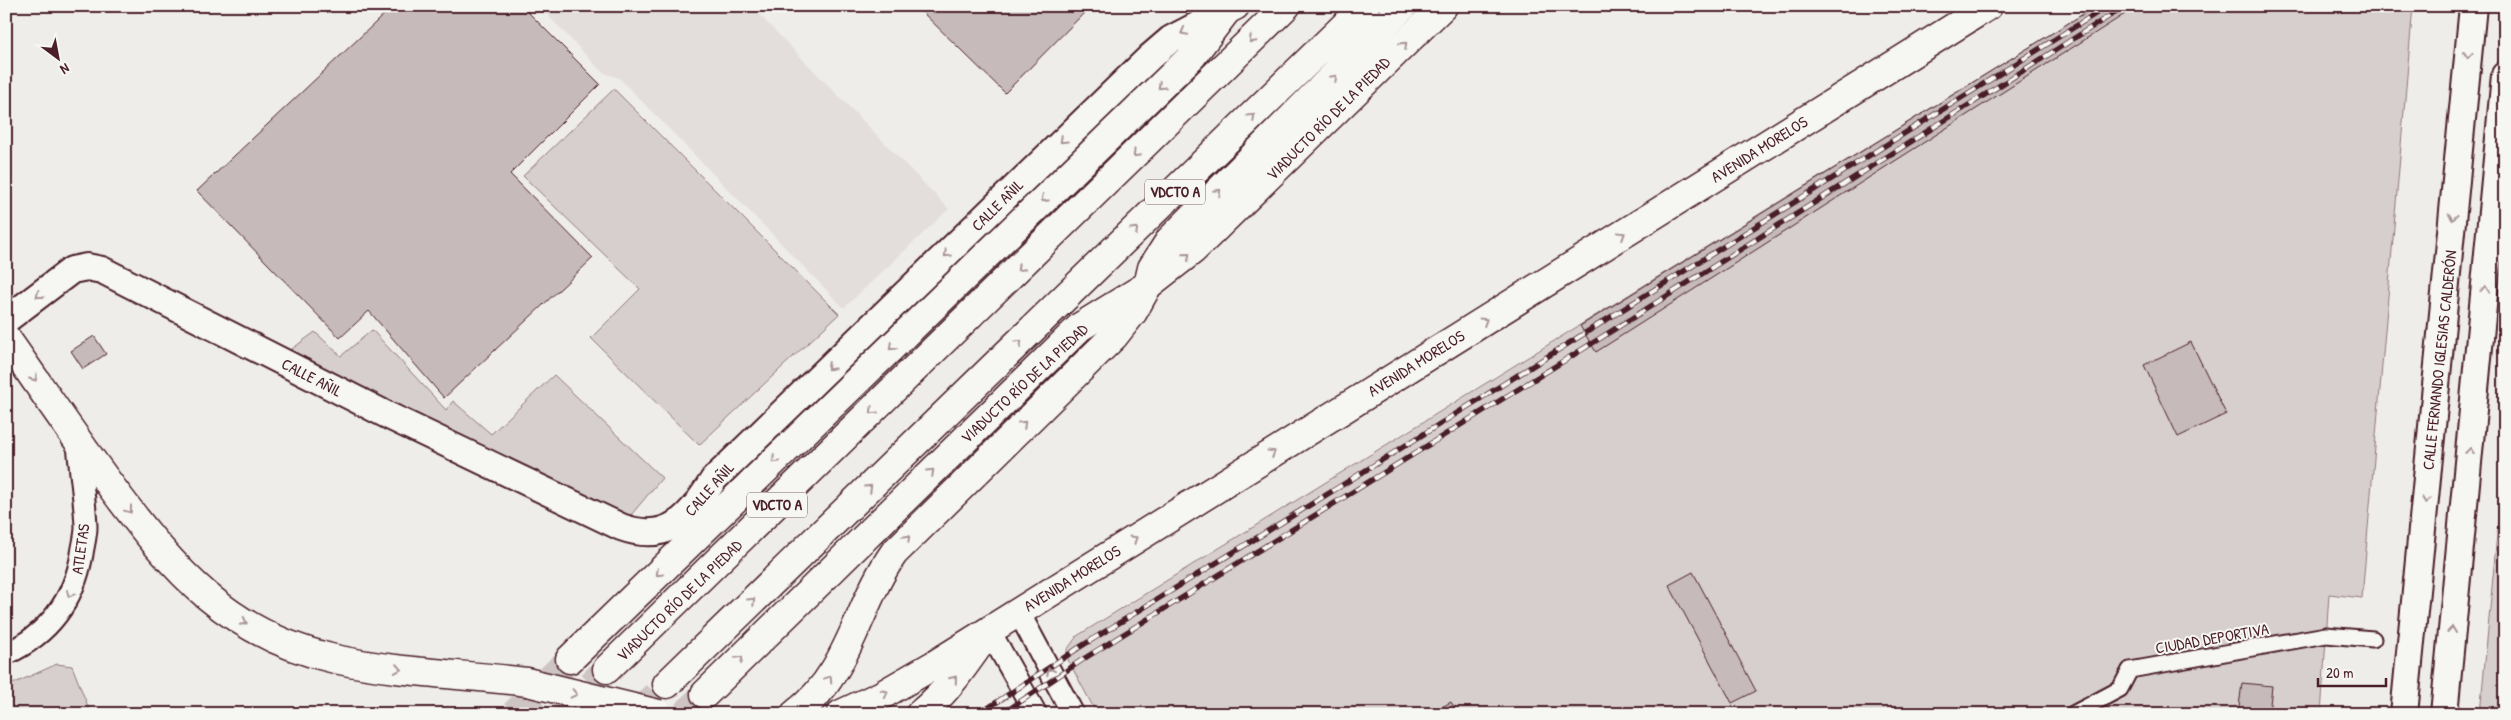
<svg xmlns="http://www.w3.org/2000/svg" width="2511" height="720" font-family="'Patrick Hand',sans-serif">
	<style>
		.built { fill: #e3dedc }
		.green { fill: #d7cfce; stroke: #90777c }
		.building { fill: #c6babb; stroke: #4a1f2b }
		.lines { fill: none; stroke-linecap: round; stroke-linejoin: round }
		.secondary-tunnel { stroke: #cec4c4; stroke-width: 28; stroke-dasharray: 28 14; stroke-linecap: butt }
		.motorway-tunnel { stroke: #cec4c4; stroke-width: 28; stroke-dasharray: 28 14; stroke-linecap: butt }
		.pedestrian-casing { stroke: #4a1f2b; stroke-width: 19 }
		.minor-casing { stroke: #4a1f2b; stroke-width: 25 }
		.tertiary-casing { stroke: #4a1f2b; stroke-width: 30 }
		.secondary-casing { stroke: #4a1f2b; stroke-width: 31 }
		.primary-casing { stroke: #4a1f2b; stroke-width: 31 }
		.motorway-casing { stroke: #4a1f2b; stroke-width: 31 }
		.pedestrian { stroke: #f6f6f2; stroke-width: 15 }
		.minor { stroke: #f6f6f2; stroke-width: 21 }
		.tertiary { stroke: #f6f6f2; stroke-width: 26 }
		.secondary { stroke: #f6f6f2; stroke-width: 28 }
		.primary { stroke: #f6f6f2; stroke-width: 28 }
		.motorway { stroke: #f6f6f2; stroke-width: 28 }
		.rail-casing { stroke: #4a1f2b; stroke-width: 5.5 }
		.rail { stroke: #f6f6f2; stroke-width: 4; stroke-dasharray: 11; stroke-linecap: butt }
		.primary-bridge-casing { stroke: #4a1f2b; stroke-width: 31; stroke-linecap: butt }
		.primary-bridge { stroke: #f6f6f2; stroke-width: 28 }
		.oneway { stroke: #a99598 }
		.labels { text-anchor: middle; stroke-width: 4; stroke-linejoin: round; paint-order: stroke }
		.shield { fill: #f6f6f2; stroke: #7e6067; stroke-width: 1 }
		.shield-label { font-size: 15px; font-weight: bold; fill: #4a1f2b }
		.street-label { font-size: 16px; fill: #4a1f2b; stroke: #f6f6f2 }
	</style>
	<rect width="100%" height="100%" fill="#efedea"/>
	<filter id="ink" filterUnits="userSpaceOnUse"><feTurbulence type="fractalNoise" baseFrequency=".02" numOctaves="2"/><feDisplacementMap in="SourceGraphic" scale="10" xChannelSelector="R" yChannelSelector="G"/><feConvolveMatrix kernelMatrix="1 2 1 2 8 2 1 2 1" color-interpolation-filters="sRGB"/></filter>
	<g filter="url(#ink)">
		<path class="built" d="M 539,6 L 751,6 L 949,209 L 844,308 L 619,78 L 602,72 Z"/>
		<path class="green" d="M 2096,6 L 2413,6 L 2362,598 L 2329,594 L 2321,714 L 1097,714 L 1068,660 L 1067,650 L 1077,636 Z
			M 614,89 L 839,314 L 699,445 L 591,338 L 640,289 L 523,176 Z
			M 372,330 L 446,410 L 453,401 L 491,434 L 554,375 L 662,478 L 626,521 L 285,354 L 315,332 L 341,356 Z
			M 2505,449 L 2505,714 L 2480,714 Z
			M 57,664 L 72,666 L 91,714 L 9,714 L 6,706 L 6,687 Z"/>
		<path class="building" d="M 393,6 L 522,6 L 600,84 L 510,174 L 593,258 L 444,398 L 369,311 L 340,338 L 197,191 Z
			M 916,6 L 1091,6 L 1005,93 Z
			M 2096,6 L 2121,6 L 2125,14 L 1596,352 L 1580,326 Z
			M 94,336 L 106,354 L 83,369 L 71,351 Z
			M 2191,342 L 2226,414 L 2178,437 L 2144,365 Z
			M 1693,572 L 1756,691 L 1732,703 L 1669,585 Z
			M 2242,683 L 2272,686 L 2269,714 L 2238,714 Z
			M 1451,702 L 1457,714 L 1429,714 Z"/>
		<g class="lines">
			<path class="secondary-tunnel" d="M 514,714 L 570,659
				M 685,714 L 705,694"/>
			<path class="motorway-tunnel" d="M 561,714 L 607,669
				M 636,714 L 667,684"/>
			<g class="pedestrian-casing">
				<path id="pedestrian" d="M 2073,714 L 2120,689 L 2130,670 L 2326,635 L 2373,639"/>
			</g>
			<g class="minor-casing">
				<path id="minor" d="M 1018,611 L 1073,714
					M 989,630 L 1036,714
					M 6,654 C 49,634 74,600 82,554 C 83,546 86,536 86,527 C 85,499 80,471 78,443"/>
			</g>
			<g class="tertiary-casing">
				<path id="tertiary" d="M 6,320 L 72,270 L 87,267 L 102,270 L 389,416 L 621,527 C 670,545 691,515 714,479 L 1150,57 L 1171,39 L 1227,10
					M 2404,714 L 2473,6
					M 2444,714 L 2505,75"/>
			</g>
			<g class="secondary-casing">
				<path id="secondary" d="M 570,659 L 1192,56 L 1230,6
					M 705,694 L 1080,327 L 1148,285 L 1193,250 L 1443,6"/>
			</g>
			<g class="primary-casing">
				<path id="primary" d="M 6,338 C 42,389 76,440 113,489 C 175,572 229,635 335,659 C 398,673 463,674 527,682
					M 795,714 C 850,674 857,605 894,553 L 1114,336 L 1133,312 L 1148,285
					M 841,714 L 882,695 L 934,665 L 1988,6
					M 920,714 C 946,693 964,666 983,639"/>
			</g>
			<g class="motorway-casing">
				<path id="motorway" d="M 1227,10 L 1235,6
					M 1148,285 L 1152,268 L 1170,240 L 1403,6
					M 607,669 L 1286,6
					M 667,684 L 1365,6"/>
			</g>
			<use href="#pedestrian" class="pedestrian"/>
			<use href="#minor" class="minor"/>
			<use href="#tertiary" class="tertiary"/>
			<use href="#secondary" class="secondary"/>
			<use href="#primary" class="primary"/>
			<use href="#motorway" class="motorway"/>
			<g class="rail-casing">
				<path id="rail" d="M 979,714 L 1080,647 L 1339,487 L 2108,6
					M 1002,714 L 1085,658 L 1591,344 L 2122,8"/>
			</g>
			<use href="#rail" class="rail"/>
			<g class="primary-bridge-casing">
				<path id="primary-bridge" d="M 527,682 L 659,714"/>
			</g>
			<use href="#primary-bridge" class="primary-bridge"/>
		</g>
		<defs><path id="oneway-chevron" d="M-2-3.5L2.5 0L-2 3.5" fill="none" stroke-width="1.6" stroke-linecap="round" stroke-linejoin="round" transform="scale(1.25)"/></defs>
		<g class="oneway">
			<use href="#oneway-chevron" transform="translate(1184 32) rotate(152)"/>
			<use href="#oneway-chevron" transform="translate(1252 40) rotate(135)"/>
			<use href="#oneway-chevron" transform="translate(1404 45) rotate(-44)"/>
			<use href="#oneway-chevron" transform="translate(2468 55) rotate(95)"/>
			<use href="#oneway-chevron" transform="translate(1334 78) rotate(-45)"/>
			<use href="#oneway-chevron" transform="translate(1161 86) rotate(136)"/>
			<use href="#oneway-chevron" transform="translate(1252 117) rotate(-44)"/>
			<use href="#oneway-chevron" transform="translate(1063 140) rotate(136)"/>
			<use href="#oneway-chevron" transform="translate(1136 154) rotate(135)"/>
			<use href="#oneway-chevron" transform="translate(1218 192) rotate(-45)"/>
			<use href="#oneway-chevron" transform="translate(1044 199) rotate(136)"/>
			<use href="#oneway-chevron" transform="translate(2453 217) rotate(95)"/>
			<use href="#oneway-chevron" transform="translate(1135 230) rotate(-44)"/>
			<use href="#oneway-chevron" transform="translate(1622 235) rotate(-32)"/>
			<use href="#oneway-chevron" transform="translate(947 254) rotate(136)"/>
			<use href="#oneway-chevron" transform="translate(1187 256) rotate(-41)"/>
			<use href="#oneway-chevron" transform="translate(1020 268) rotate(135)"/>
			<use href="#oneway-chevron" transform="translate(2485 289) rotate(-85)"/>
			<use href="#oneway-chevron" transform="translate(39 295) rotate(143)"/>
			<use href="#oneway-chevron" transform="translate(1484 321) rotate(-32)"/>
			<use href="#oneway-chevron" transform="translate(1019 343) rotate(-44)"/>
			<use href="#oneway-chevron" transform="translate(892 347) rotate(136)"/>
			<use href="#oneway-chevron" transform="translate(830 367) rotate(136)"/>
			<use href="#oneway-chevron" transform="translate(34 378) rotate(55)"/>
			<use href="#oneway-chevron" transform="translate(873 411) rotate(136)"/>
			<use href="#oneway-chevron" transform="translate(1023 424) rotate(-44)"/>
			<use href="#oneway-chevron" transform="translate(2470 451) rotate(-84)"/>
			<use href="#oneway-chevron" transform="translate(1272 453) rotate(-32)"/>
			<use href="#oneway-chevron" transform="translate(775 460) rotate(136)"/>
			<use href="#oneway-chevron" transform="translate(931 472) rotate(-44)"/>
			<use href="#oneway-chevron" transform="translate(869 488) rotate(-44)"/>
			<use href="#oneway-chevron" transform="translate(2426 500) rotate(96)"/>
			<use href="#oneway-chevron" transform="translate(129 510) rotate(53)"/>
			<use href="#oneway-chevron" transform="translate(907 538) rotate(-45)"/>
			<use href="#oneway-chevron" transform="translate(1134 539) rotate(-32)"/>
			<use href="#oneway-chevron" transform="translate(659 573) rotate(136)"/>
			<use href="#oneway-chevron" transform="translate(70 594) rotate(114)"/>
			<use href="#oneway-chevron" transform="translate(752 601) rotate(-44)"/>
			<use href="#oneway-chevron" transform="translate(244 622) rotate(27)"/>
			<use href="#oneway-chevron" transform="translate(2452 630) rotate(-84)"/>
			<use href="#oneway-chevron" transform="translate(740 659) rotate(-45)"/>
			<use href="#oneway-chevron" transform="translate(398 669) rotate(8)"/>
			<use href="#oneway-chevron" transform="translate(1050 671) rotate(-118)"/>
			<use href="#oneway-chevron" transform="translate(829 679) rotate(-56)"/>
			<use href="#oneway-chevron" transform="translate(954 679) rotate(-51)"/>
			<use href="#oneway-chevron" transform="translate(885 693) rotate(-28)"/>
			<use href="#oneway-chevron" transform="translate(574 694) rotate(13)"/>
		</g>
	</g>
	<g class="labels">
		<g class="shield">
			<rect x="1145" y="179.5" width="60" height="25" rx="4"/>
			<rect x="747" y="492.5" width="60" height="25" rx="4"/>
		</g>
		<g class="shield-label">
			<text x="1175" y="197">VDCTO A</text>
			<text x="777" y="510">VDCTO A</text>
		</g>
		<g class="street-label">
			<text transform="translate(1328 118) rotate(-45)" y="6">VIADUCTO RÍO DE LA PIEDAD</text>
			<text transform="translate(1759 149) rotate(-32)" y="6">AVENIDA MORELOS</text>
			<text transform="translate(997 205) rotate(-45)" y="6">CALLE AÑIL</text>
			<text transform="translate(2439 360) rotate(-84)" y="6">CALLE FERNANDO IGLESIAS CALDERÓN</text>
			<text transform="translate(1416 363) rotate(-32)" y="6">AVENIDA MORELOS</text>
			<text transform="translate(312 377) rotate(27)" y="6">CALLE AÑIL</text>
			<text transform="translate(1024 383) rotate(-43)" y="6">VIADUCTO RÍO DE LA PIEDAD</text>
			<text transform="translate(709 489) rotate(-49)" y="6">CALLE AÑIL</text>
			<text transform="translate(80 549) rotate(-82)" y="6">ATLETAS</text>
			<text transform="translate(1072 578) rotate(-32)" y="6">AVENIDA MORELOS</text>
			<text transform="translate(679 600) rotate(-44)" y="6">VIADUCTO RÍO DE LA PIEDAD</text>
			<text transform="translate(2212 638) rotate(-10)" y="6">CIUDAD DEPORTIVA</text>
		</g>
	</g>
	<rect width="2511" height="720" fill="none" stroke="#f6f6f2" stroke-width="25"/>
	<rect x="12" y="12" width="2486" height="695" fill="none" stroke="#4a1f2b" stroke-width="2" filter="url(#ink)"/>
	<g transform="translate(58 58) rotate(148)" stroke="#f6f6f2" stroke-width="4" paint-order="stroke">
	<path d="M0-4L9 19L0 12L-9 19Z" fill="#4a1f2b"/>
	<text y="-8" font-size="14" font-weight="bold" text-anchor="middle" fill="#4a1f2b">N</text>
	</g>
	<path d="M2318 678v8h68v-8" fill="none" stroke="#4a1f2b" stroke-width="2.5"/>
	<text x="2326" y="678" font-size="15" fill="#4a1f2b" stroke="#f6f6f2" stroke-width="4" paint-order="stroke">20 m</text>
</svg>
